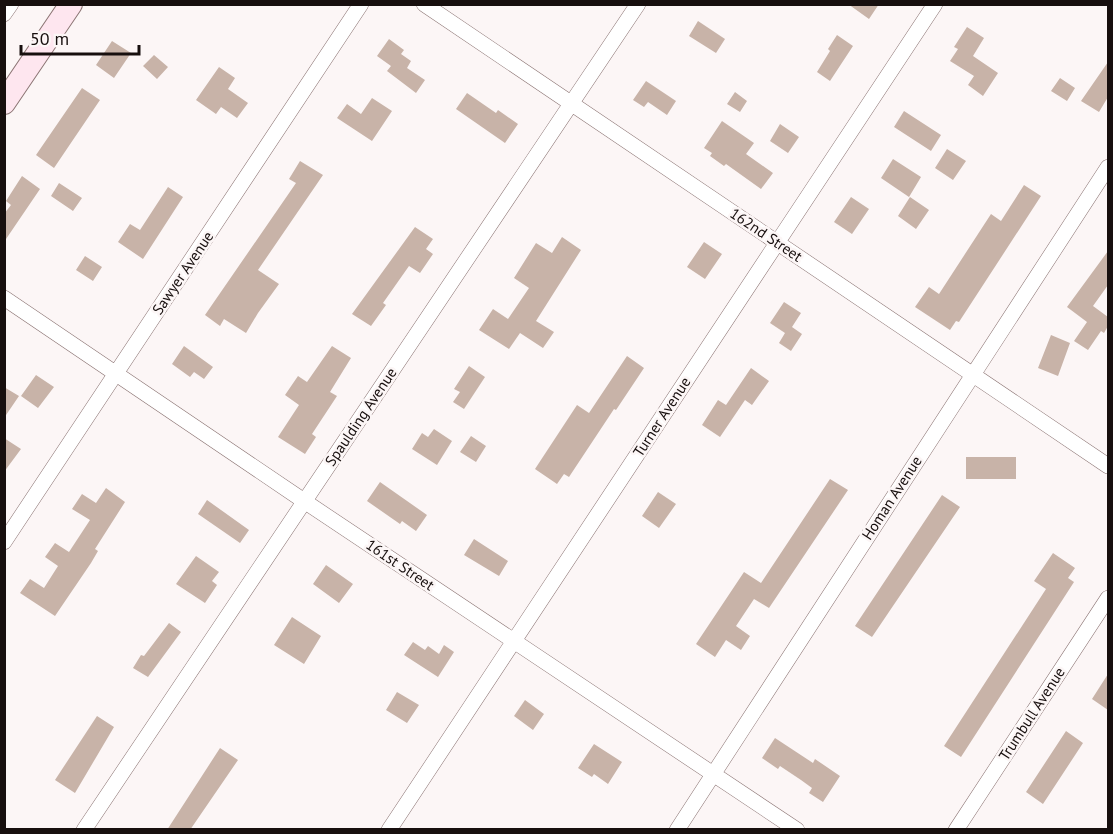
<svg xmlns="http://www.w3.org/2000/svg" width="1113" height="834" font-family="'PT Sans',sans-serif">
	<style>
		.building { fill: #c8b3a8 }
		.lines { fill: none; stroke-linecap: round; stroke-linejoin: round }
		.street-casing { stroke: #8b7473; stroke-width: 16 }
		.secondary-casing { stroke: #8b7473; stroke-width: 24 }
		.street { stroke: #fff; stroke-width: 15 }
		.secondary { stroke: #fee6ef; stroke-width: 22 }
		.labels { text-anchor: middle; stroke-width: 5; stroke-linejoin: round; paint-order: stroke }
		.street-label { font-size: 15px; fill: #170f0e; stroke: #fcf6f6 }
	</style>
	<rect width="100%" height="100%" fill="#fcf6f6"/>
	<path class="building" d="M 848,4 L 879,4 L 869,19 Z
		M 698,21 L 725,39 L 716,53 L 689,36 Z
		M 967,27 L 984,38 L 973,56 L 998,73 L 983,96 L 968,85 L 974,76 L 950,61 L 958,49 L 954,47 Z
		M 837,35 L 853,46 L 830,81 L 817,72 L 830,51 L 828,49 Z
		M 389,39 L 404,50 L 401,54 L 411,61 L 407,68 L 425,80 L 416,93 L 387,71 L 391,66 L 377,56 Z
		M 112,41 L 131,53 L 114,78 L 96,65 Z
		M 154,55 L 168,67 L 157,79 L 143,66 Z
		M 1108,62 L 1108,97 L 1099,112 L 1081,101 Z
		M 219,67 L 235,78 L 228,89 L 248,103 L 237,118 L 221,107 L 216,114 L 196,100 Z
		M 1060,78 L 1075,88 L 1067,101 L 1051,91 Z
		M 646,81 L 676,101 L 667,115 L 648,102 L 644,107 L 633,100 Z
		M 82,88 L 100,100 L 54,168 L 36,155 Z
		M 735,92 L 747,101 L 740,112 L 727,104 Z
		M 467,93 L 496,113 L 498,110 L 518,124 L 505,143 L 456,109 Z
		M 372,98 L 392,111 L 372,141 L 337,118 L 347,104 L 361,114 Z
		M 904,111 L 941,135 L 931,151 L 894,127 Z
		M 722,121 L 754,143 L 746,154 L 773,173 L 761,189 L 726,164 L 724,166 L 710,156 L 712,153 L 704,148 Z
		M 780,124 L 799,137 L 788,153 L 770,141 Z
		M 947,149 L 966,161 L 953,180 L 935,168 Z
		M 893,159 L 921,177 L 909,197 L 881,178 Z
		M 300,161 L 323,175 L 258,270 L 279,284 L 258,313 L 246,333 L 224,319 L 220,326 L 205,315 L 296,183 L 289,179 Z
		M 22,176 L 40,189 L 4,242 L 4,214 L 11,205 L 6,201 Z
		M 59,183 L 82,198 L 73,211 L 51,196 Z
		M 1024,185 L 1041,196 L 959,322 L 956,321 L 950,330 L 915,307 L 929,287 L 939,294 L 991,214 L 1001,221 Z
		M 168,187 L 183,197 L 143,259 L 118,242 L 130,224 L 140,230 Z
		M 851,197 L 869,209 L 852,234 L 834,222 Z
		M 910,197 L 929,210 L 916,229 L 898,216 Z
		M 415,227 L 433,239 L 426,249 L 433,254 L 420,273 L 409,266 L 383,303 L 386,305 L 371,326 L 352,314 Z
		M 562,237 L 581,250 L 536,321 L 554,332 L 543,348 L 520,333 L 509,349 L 479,330 L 493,309 L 508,319 L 529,288 L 514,278 L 536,243 L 552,253 Z
		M 704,242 L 722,254 L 705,279 L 687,267 Z
		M 1108,251 L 1108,285 L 1093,306 L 1108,317 L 1108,326 L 1104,333 L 1101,331 L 1088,350 L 1074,341 L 1087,322 L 1067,307 Z
		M 85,256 L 102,267 L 93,281 L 76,270 Z
		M 784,302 L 801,313 L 792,327 L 802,334 L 791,351 L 779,343 L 785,333 L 770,323 Z
		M 1051,335 L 1070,343 L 1058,376 L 1038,368 Z
		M 184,346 L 213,367 L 204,379 L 194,372 L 190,377 L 172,364 Z
		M 332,346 L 351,358 L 330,392 L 337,396 L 312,434 L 316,437 L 305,454 L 278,437 L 299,405 L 285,395 L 298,376 L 307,382 Z
		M 627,356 L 644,368 L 616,410 L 614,409 L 569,477 L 564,474 L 557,484 L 535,469 L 577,405 L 589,413 Z
		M 469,366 L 485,377 L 464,409 L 453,402 L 460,392 L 454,389 Z
		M 751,368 L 769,381 L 752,405 L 745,400 L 720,437 L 702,425 L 718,400 L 726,405 Z
		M 36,375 L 54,387 L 38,408 L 21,396 Z
		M 4,387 L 19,396 L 4,418 Z
		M 434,429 L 452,441 L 437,465 L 412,449 L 422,433 L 428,437 Z
		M 471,436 L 486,446 L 476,462 L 460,452 Z
		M 4,438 L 21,449 L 4,472 Z
		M 966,457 L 1016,457 L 1016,479 L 966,479 Z
		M 830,479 L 848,490 L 769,608 L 754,599 L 736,626 L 750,636 L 741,650 L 726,640 L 715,657 L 696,644 L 744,572 L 761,583 Z
		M 380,482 L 427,515 L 416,531 L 402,521 L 400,524 L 367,501 Z
		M 106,488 L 125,502 L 95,549 L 98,551 L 91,563 L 55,616 L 20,593 L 30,579 L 44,588 L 58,566 L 45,557 L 55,543 L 69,552 L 90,520 L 72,509 L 82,494 L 96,503 Z
		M 658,492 L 676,504 L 659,528 L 642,516 Z
		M 942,495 L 960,507 L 872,637 L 855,626 Z
		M 207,500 L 249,530 L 240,543 L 198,514 Z
		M 474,539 L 508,561 L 499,576 L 464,555 Z
		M 1053,553 L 1075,568 L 1068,578 L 1074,582 L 961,757 L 944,746 L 1046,589 L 1034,581 Z
		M 196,556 L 219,572 L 212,581 L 217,585 L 205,603 L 176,584 Z
		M 326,565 L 353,584 L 339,603 L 313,584 Z
		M 292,617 L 321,636 L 304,664 L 274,645 Z
		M 169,623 L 181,632 L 148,677 L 133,668 L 141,655 L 144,656 Z
		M 413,642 L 425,650 L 428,646 L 439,654 L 444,645 L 454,652 L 438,677 L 404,655 Z
		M 1108,674 L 1108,710 L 1092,699 Z
		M 397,692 L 419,705 L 407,723 L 386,710 Z
		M 525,700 L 544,714 L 533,730 L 514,716 Z
		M 97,716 L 114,727 L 75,793 L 55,780 Z
		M 1066,731 L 1083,743 L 1043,804 L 1026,792 Z
		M 775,738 L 813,763 L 815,759 L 840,776 L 823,802 L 809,793 L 812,788 L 801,780 L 780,766 L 778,769 L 762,758 Z
		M 594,744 L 622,762 L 608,784 L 594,774 L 592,777 L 578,768 Z
		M 220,748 L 238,760 L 190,830 L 167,830 Z"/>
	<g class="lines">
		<g class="street-casing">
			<path id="street" d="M 424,4 L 1108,466
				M 4,14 L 11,4
				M 4,298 L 304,501 L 797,830
				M 4,542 L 361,4
				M 84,830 L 638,4
				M 389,830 L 935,4
				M 677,830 L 1108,167
				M 956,830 L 1108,598"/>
		</g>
		<g class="secondary-casing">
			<path id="secondary" d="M 4,103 L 71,4"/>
		</g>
		<use href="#street" class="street"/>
		<use href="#secondary" class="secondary"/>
	</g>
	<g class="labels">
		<g class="street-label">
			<text transform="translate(766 235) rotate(34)" y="5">162nd Street</text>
			<text transform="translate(183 273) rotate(-56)" y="5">Sawyer Avenue</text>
			<text transform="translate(361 417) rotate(-56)" y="5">Spaulding Avenue</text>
			<text transform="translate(662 417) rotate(-57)" y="5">Turner Avenue</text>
			<text transform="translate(892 498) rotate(-57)" y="5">Homan Avenue</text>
			<text transform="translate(400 565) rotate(34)" y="5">161st Street</text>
			<text transform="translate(1032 714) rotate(-57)" y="5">Trumbull Avenue</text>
		</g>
	</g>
	<rect width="1113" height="834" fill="none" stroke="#170f0e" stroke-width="12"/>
	<path d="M21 45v9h118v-9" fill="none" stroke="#170f0e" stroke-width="3"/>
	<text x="30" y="45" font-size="18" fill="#170f0e" stroke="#fcf6f6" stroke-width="4.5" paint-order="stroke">50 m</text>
</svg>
